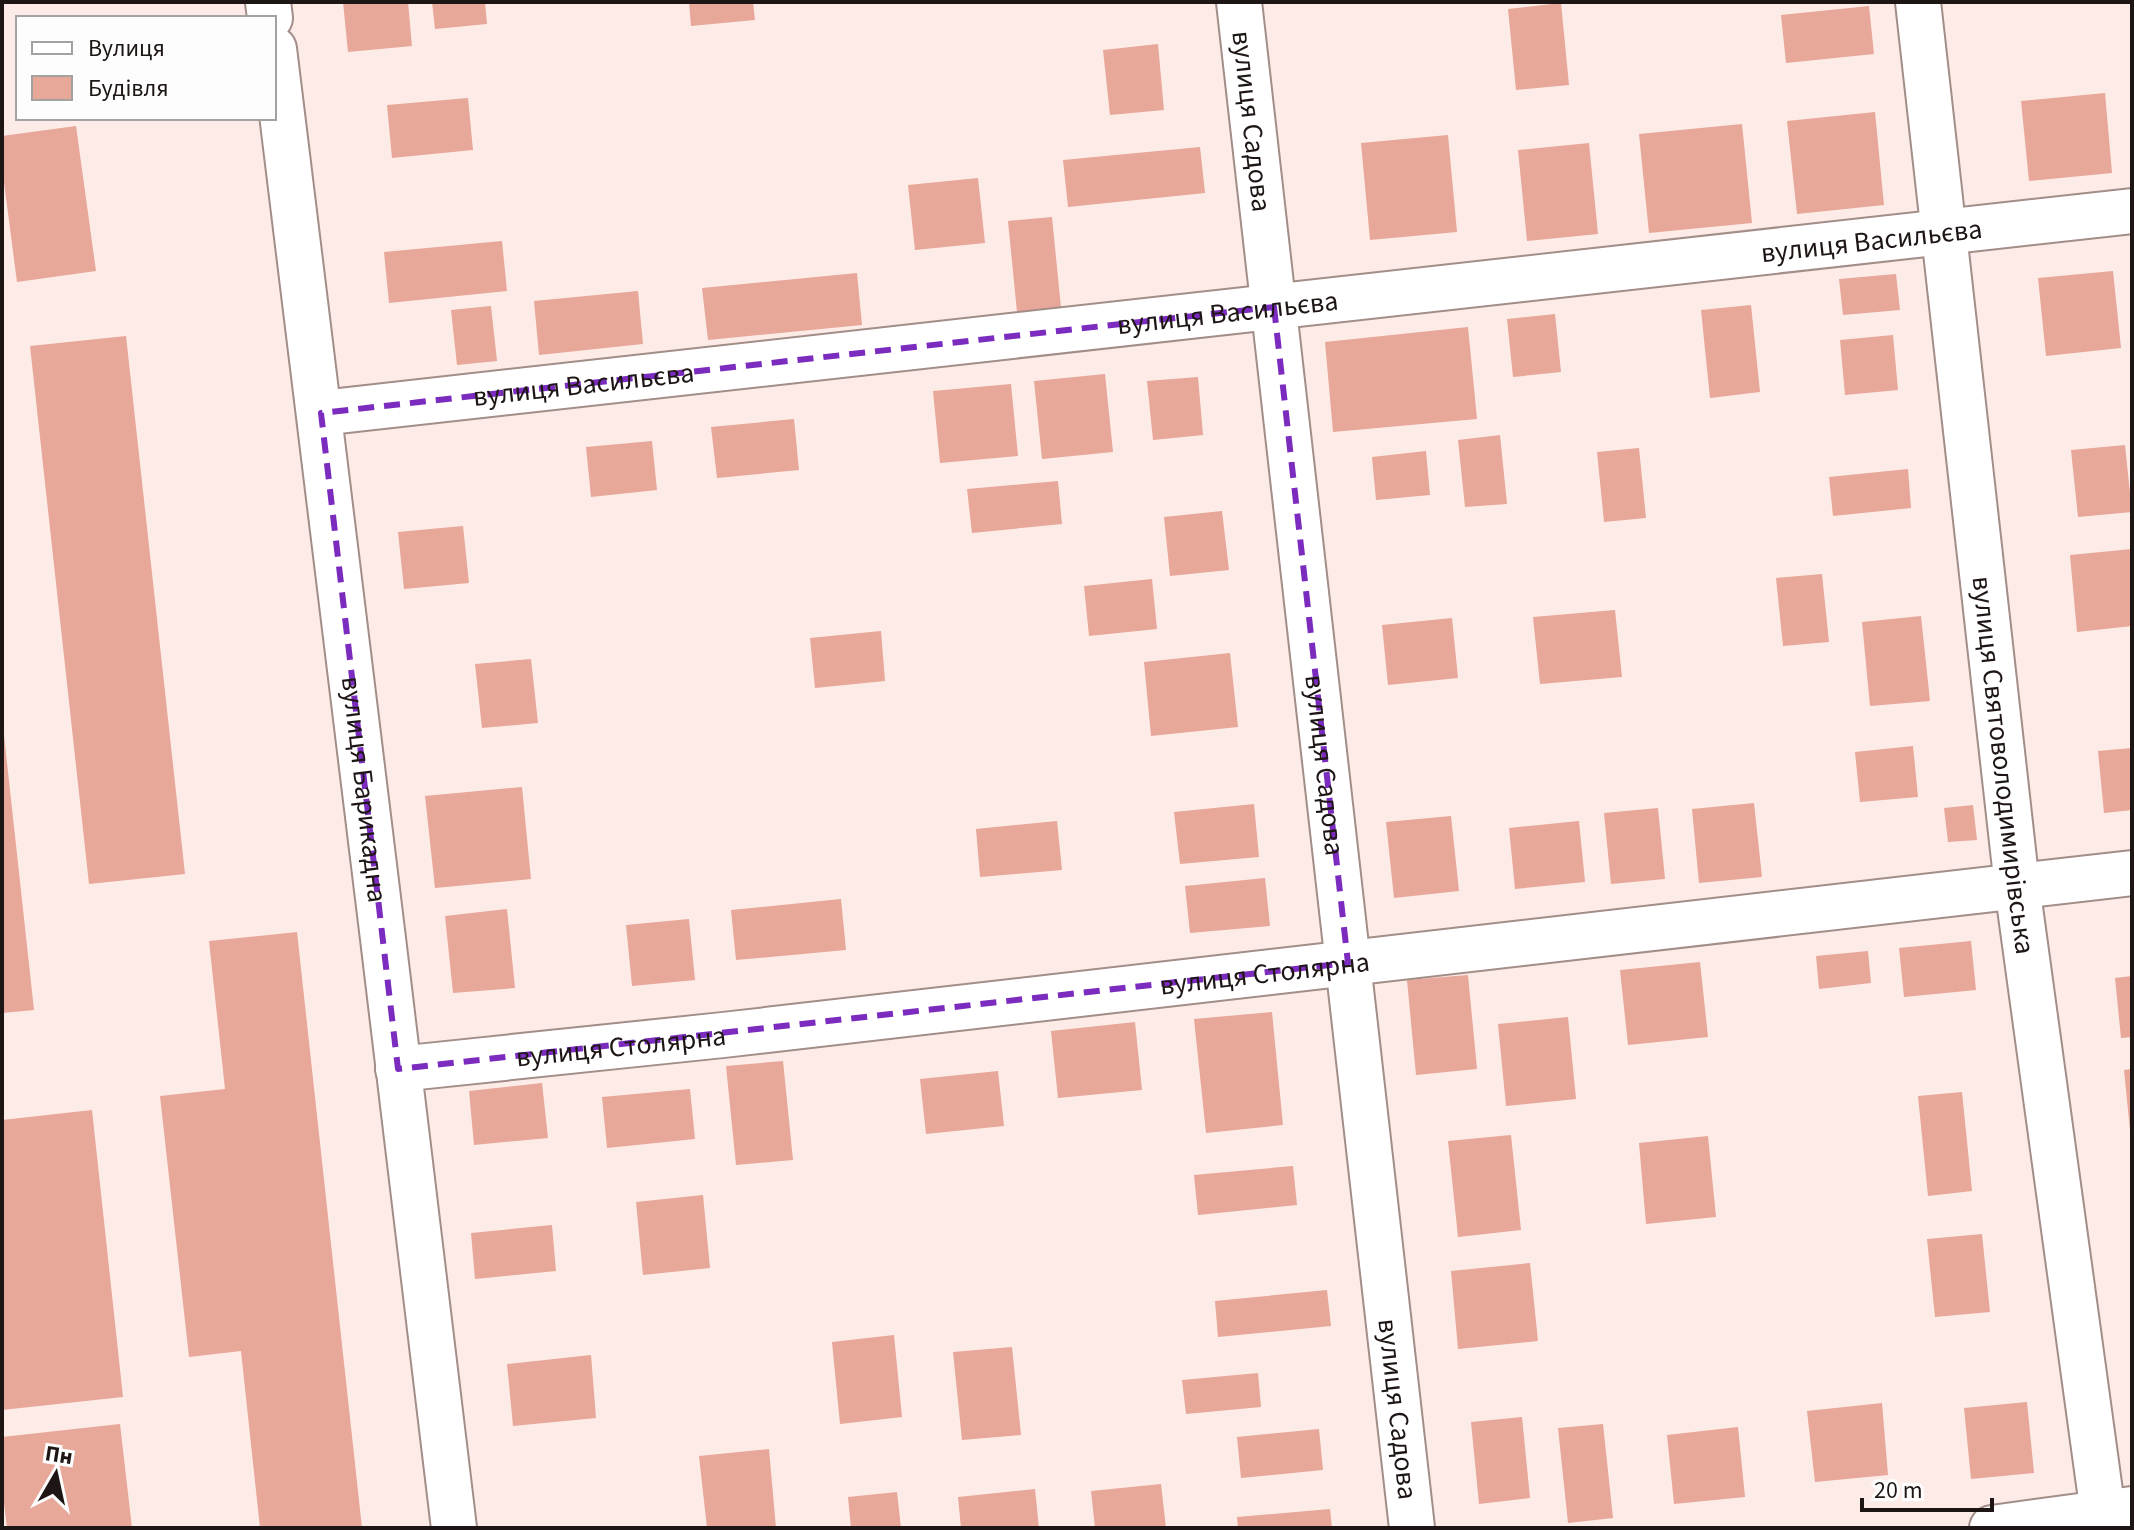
<svg xmlns="http://www.w3.org/2000/svg" width="2134" height="1530" font-family="'Source Sans 3',sans-serif">
	<style>
		.building { fill: #e7a799 }
		.lines { fill: none; stroke-linecap: round; stroke-linejoin: round }
		.minor-casing { stroke: #a28d88; stroke-width: 48 }
		.tertiary-casing { stroke: #a28d88; stroke-width: 48 }
		.minor { stroke: #fff; stroke-width: 44 }
		.tertiary { stroke: #fff; stroke-width: 44 }
		.marked { fill: none; stroke: #7b2cbf; stroke-width: 6; stroke-dasharray: 16 10; stroke-linejoin: round }
		.labels { text-anchor: middle; stroke-width: 7; stroke-linejoin: round; paint-order: stroke }
		.street-label { font-size: 28px; fill: #1e1614; stroke: #fdfdfd }
	</style>
	<rect width="100%" height="100%" fill="#fdebe7"/>
	<path class="building" d="M 343,2 L 408,2 L 412,46 L 348,52 Z
		M 432,2 L 485,2 L 487,24 L 435,29 Z
		M 689,2 L 753,2 L 755,20 L 691,26 Z
		M 1561,3 L 1569,85 L 1516,90 L 1508,9 Z
		M 1869,6 L 1874,54 L 1786,63 L 1781,15 Z
		M 1158,44 L 1164,110 L 1110,115 L 1103,50 Z
		M 2105,93 L 2112,173 L 2029,181 L 2021,101 Z
		M 468,98 L 473,150 L 392,158 L 387,105 Z
		M 1875,112 L 1884,205 L 1797,214 L 1787,121 Z
		M 1742,124 L 1752,223 L 1649,233 L 1639,134 Z
		M 76,126 L 96,271 L 17,282 L 2,167 L 2,136 Z
		M 1448,135 L 1457,232 L 1370,240 L 1361,143 Z
		M 1589,143 L 1598,234 L 1527,241 L 1518,150 Z
		M 1200,147 L 1205,193 L 1068,207 L 1063,160 Z
		M 978,178 L 985,243 L 915,250 L 908,185 Z
		M 1052,217 L 1061,308 L 1017,312 L 1008,221 Z
		M 502,241 L 507,291 L 389,303 L 384,252 Z
		M 2113,271 L 2121,348 L 2046,356 L 2038,278 Z
		M 857,273 L 862,325 L 708,340 L 702,288 Z
		M 1896,274 L 1900,310 L 1843,315 L 1839,279 Z
		M 638,291 L 643,344 L 539,355 L 534,301 Z
		M 1751,305 L 1760,392 L 1710,398 L 1701,310 Z
		M 491,306 L 497,361 L 457,365 L 451,310 Z
		M 1555,314 L 1561,372 L 1513,377 L 1507,319 Z
		M 1468,327 L 1477,419 L 1333,432 L 1325,342 Z
		M 1893,335 L 1898,390 L 1845,395 L 1840,340 Z
		M 126,336 L 185,874 L 89,884 L 30,346 Z
		M 1105,374 L 1113,452 L 1042,459 L 1034,381 Z
		M 1198,377 L 1203,435 L 1153,440 L 1147,381 Z
		M 1011,384 L 1018,456 L 940,463 L 933,391 Z
		M 794,419 L 799,470 L 717,478 L 711,427 Z
		M 1500,435 L 1507,504 L 1465,507 L 1458,440 Z
		M 652,441 L 657,490 L 591,497 L 586,447 Z
		M 2125,445 L 2132,512 L 2078,517 L 2071,450 Z
		M 1639,448 L 1646,518 L 1604,522 L 1597,452 Z
		M 1426,451 L 1430,495 L 1376,500 L 1372,457 Z
		M 1908,469 L 1911,508 L 1833,516 L 1829,477 Z
		M 1058,481 L 1062,524 L 972,533 L 967,489 Z
		M 1222,511 L 1229,570 L 1170,576 L 1164,517 Z
		M 463,526 L 469,583 L 404,589 L 398,532 Z
		M 2132,549 L 2132,626 L 2077,632 L 2070,555 Z
		M 1822,574 L 1829,642 L 1783,646 L 1776,578 Z
		M 1152,579 L 1157,629 L 1089,636 L 1084,586 Z
		M 1615,610 L 1622,677 L 1540,684 L 1533,617 Z
		M 1921,616 L 1930,701 L 1870,706 L 1862,622 Z
		M 1452,618 L 1458,678 L 1388,685 L 1382,625 Z
		M 881,631 L 885,681 L 815,688 L 810,638 Z
		M 1230,653 L 1238,727 L 1151,736 L 1144,662 Z
		M 531,659 L 538,723 L 482,728 L 475,664 Z
		M 2,735 L 4,735 L 34,1010 L 2,1013 Z
		M 1913,746 L 1918,797 L 1860,802 L 1855,752 Z
		M 2132,748 L 2132,810 L 2104,813 L 2098,751 Z
		M 522,787 L 531,879 L 435,888 L 425,796 Z
		M 1754,803 L 1762,877 L 1699,883 L 1692,809 Z
		M 1254,804 L 1259,857 L 1180,864 L 1174,812 Z
		M 1973,805 L 1977,840 L 1948,842 L 1944,808 Z
		M 1658,808 L 1665,879 L 1611,884 L 1604,813 Z
		M 1451,816 L 1459,891 L 1394,898 L 1386,822 Z
		M 1057,821 L 1062,870 L 980,877 L 976,829 Z
		M 1579,821 L 1585,882 L 1515,889 L 1509,828 Z
		M 1265,878 L 1270,926 L 1190,933 L 1185,886 Z
		M 841,899 L 846,950 L 736,960 L 731,910 Z
		M 507,909 L 515,988 L 453,993 L 445,916 Z
		M 689,919 L 695,980 L 632,986 L 626,925 Z
		M 297,932 L 362,1528 L 260,1528 L 241,1351 L 189,1357 L 160,1096 L 225,1089 L 209,941 Z
		M 1971,941 L 1976,990 L 1904,997 L 1899,948 Z
		M 1868,951 L 1871,983 L 1819,989 L 1816,956 Z
		M 1700,962 L 1708,1037 L 1628,1045 L 1620,970 Z
		M 1468,975 L 1477,1069 L 1416,1075 L 1407,980 Z
		M 2132,976 L 2132,1037 L 2121,1038 L 2115,978 Z
		M 1272,1012 L 1283,1125 L 1206,1133 L 1194,1019 Z
		M 1568,1017 L 1576,1099 L 1506,1106 L 1498,1024 Z
		M 1135,1022 L 1142,1090 L 1058,1098 L 1051,1031 Z
		M 783,1061 L 793,1160 L 736,1165 L 726,1066 Z
		M 2132,1069 L 2132,1130 L 2130,1130 L 2124,1070 Z
		M 998,1071 L 1004,1126 L 926,1134 L 920,1079 Z
		M 542,1083 L 548,1138 L 474,1145 L 469,1091 Z
		M 690,1089 L 695,1139 L 607,1148 L 602,1097 Z
		M 1962,1092 L 1972,1191 L 1928,1196 L 1918,1096 Z
		M 92,1110 L 123,1397 L 2,1410 L 2,1120 Z
		M 1511,1135 L 1521,1230 L 1458,1237 L 1448,1141 Z
		M 1708,1136 L 1716,1217 L 1646,1224 L 1639,1143 Z
		M 1293,1166 L 1297,1205 L 1198,1215 L 1194,1175 Z
		M 703,1195 L 710,1268 L 643,1275 L 636,1202 Z
		M 552,1225 L 556,1271 L 475,1279 L 471,1233 Z
		M 1982,1234 L 1990,1312 L 1935,1317 L 1927,1239 Z
		M 1530,1263 L 1538,1341 L 1458,1349 L 1451,1271 Z
		M 1327,1290 L 1331,1326 L 1218,1337 L 1215,1301 Z
		M 894,1335 L 902,1417 L 840,1424 L 832,1342 Z
		M 1012,1347 L 1021,1435 L 962,1440 L 953,1352 Z
		M 591,1355 L 596,1418 L 513,1426 L 507,1364 Z
		M 1258,1373 L 1261,1407 L 1186,1414 L 1182,1380 Z
		M 2027,1402 L 2034,1473 L 1971,1479 L 1964,1408 Z
		M 1882,1403 L 1888,1475 L 1815,1482 L 1807,1411 Z
		M 1522,1417 L 1530,1498 L 1479,1504 L 1471,1422 Z
		M 120,1424 L 132,1528 L 7,1528 L 2,1487 L 2,1437 Z
		M 1603,1424 L 1613,1518 L 1568,1523 L 1558,1428 Z
		M 1738,1427 L 1745,1497 L 1674,1504 L 1667,1435 Z
		M 1319,1429 L 1323,1470 L 1241,1478 L 1237,1437 Z
		M 769,1449 L 776,1528 L 707,1528 L 699,1456 Z
		M 1161,1484 L 1166,1528 L 1095,1528 L 1091,1491 Z
		M 1035,1489 L 1039,1528 L 961,1528 L 958,1497 Z
		M 897,1492 L 901,1528 L 851,1528 L 848,1497 Z
		M 1330,1509 L 1332,1528 L 1238,1528 L 1237,1517 Z"/>
	<g class="lines">
		<g class="minor-casing">
			<g id="minor">
				<path d="M 268,2 L 270,18"/>
				<path id="s1" d="M 1239,2 L 1412,1528"/>
				<path id="s2" d="M 274,49 C 338,542 393,1035 454,1528"/>
				<path id="s3" d="M 321,413 L 2132,211"/>
				<path id="s4" d="M 398,1069 L 723,1035 L 2132,873"/>
				<path d="M 1992,1528 L 2132,1509"/>
			</g>
		</g>
		<g class="tertiary-casing">
			<g id="tertiary">
				<path id="s5" d="M 1918,2 L 2017,886 L 2105,1528"/>
			</g>
		</g>
		<use href="#minor" class="minor"/>
		<use href="#tertiary" class="tertiary"/>
	</g>
	<path class="marked" d="M 1274,307 L 1348,963 L 398,1069 L 321,413 Z"/>
	<g class="labels">
		<g class="street-label">
			<text dy="10" stroke="none"><textPath href="#s1" startOffset="120">вулиця Садова</textPath></text>
			<text dy="10" stroke="none"><textPath href="#s3" startOffset="1560">вулиця Васильєва</textPath></text>
			<text dy="10" stroke="none"><textPath href="#s3" startOffset="912">вулиця Васильєва</textPath></text>
			<text dy="10" stroke="none"><textPath href="#s3" startOffset="264">вулиця Васильєва</textPath></text>
			<text dy="10" stroke="none"><textPath href="#s1" startOffset="768">вулиця Садова</textPath></text>
			<text dy="10" stroke="none"><textPath href="#s5" startOffset="768">вулиця Святоволодимирівська</textPath></text>
			<text dy="10" stroke="none"><textPath href="#s2" startOffset="746">вулиця Барикадна</textPath></text>
			<text dy="10" stroke="none"><textPath href="#s4" startOffset="872">вулиця Столярна</textPath></text>
			<text dy="10" stroke="none"><textPath href="#s4" startOffset="224">вулиця Столярна</textPath></text>
			<text dy="10" stroke="none"><textPath href="#s1" startOffset="1416">вулиця Садова</textPath></text>
		</g>
	</g>
	<rect width="2134" height="1530" fill="none" stroke="#1e1614" stroke-width="8"/>
	<rect x="16" y="16" width="260" height="104" fill="#fdfdfd" stroke="#a4a1a0" stroke-width="2"/>
	<rect x="32" y="42" width="40" height="12" fill="#ffffff" stroke="#a4a1a0" stroke-width="2"/>
	<text x="88" y="56" font-size="24" fill="#1e1614">Вулиця</text>
	<rect x="32" y="76" width="40" height="24" fill="#e7a799" stroke="#a4a1a0" stroke-width="2"/>
	<text x="88" y="96" font-size="24" fill="#1e1614">Будівля</text>
	<g transform="translate(56 1474) rotate(9)" stroke="#fdfdfd" stroke-width="6" paint-order="stroke">
	<path d="M0-6L14 30L0 20L-14 30Z" fill="#1e1614"/>
	<text y="-12" font-size="22" font-weight="bold" text-anchor="middle" fill="#1e1614">Пн</text>
	</g>
	<path d="M1862 1498v12h130v-12" fill="none" stroke="#1e1614" stroke-width="4"/>
	<text x="1874" y="1498" font-size="24" fill="#1e1614" stroke="#fdfdfd" stroke-width="6" paint-order="stroke">20 m</text>
</svg>
